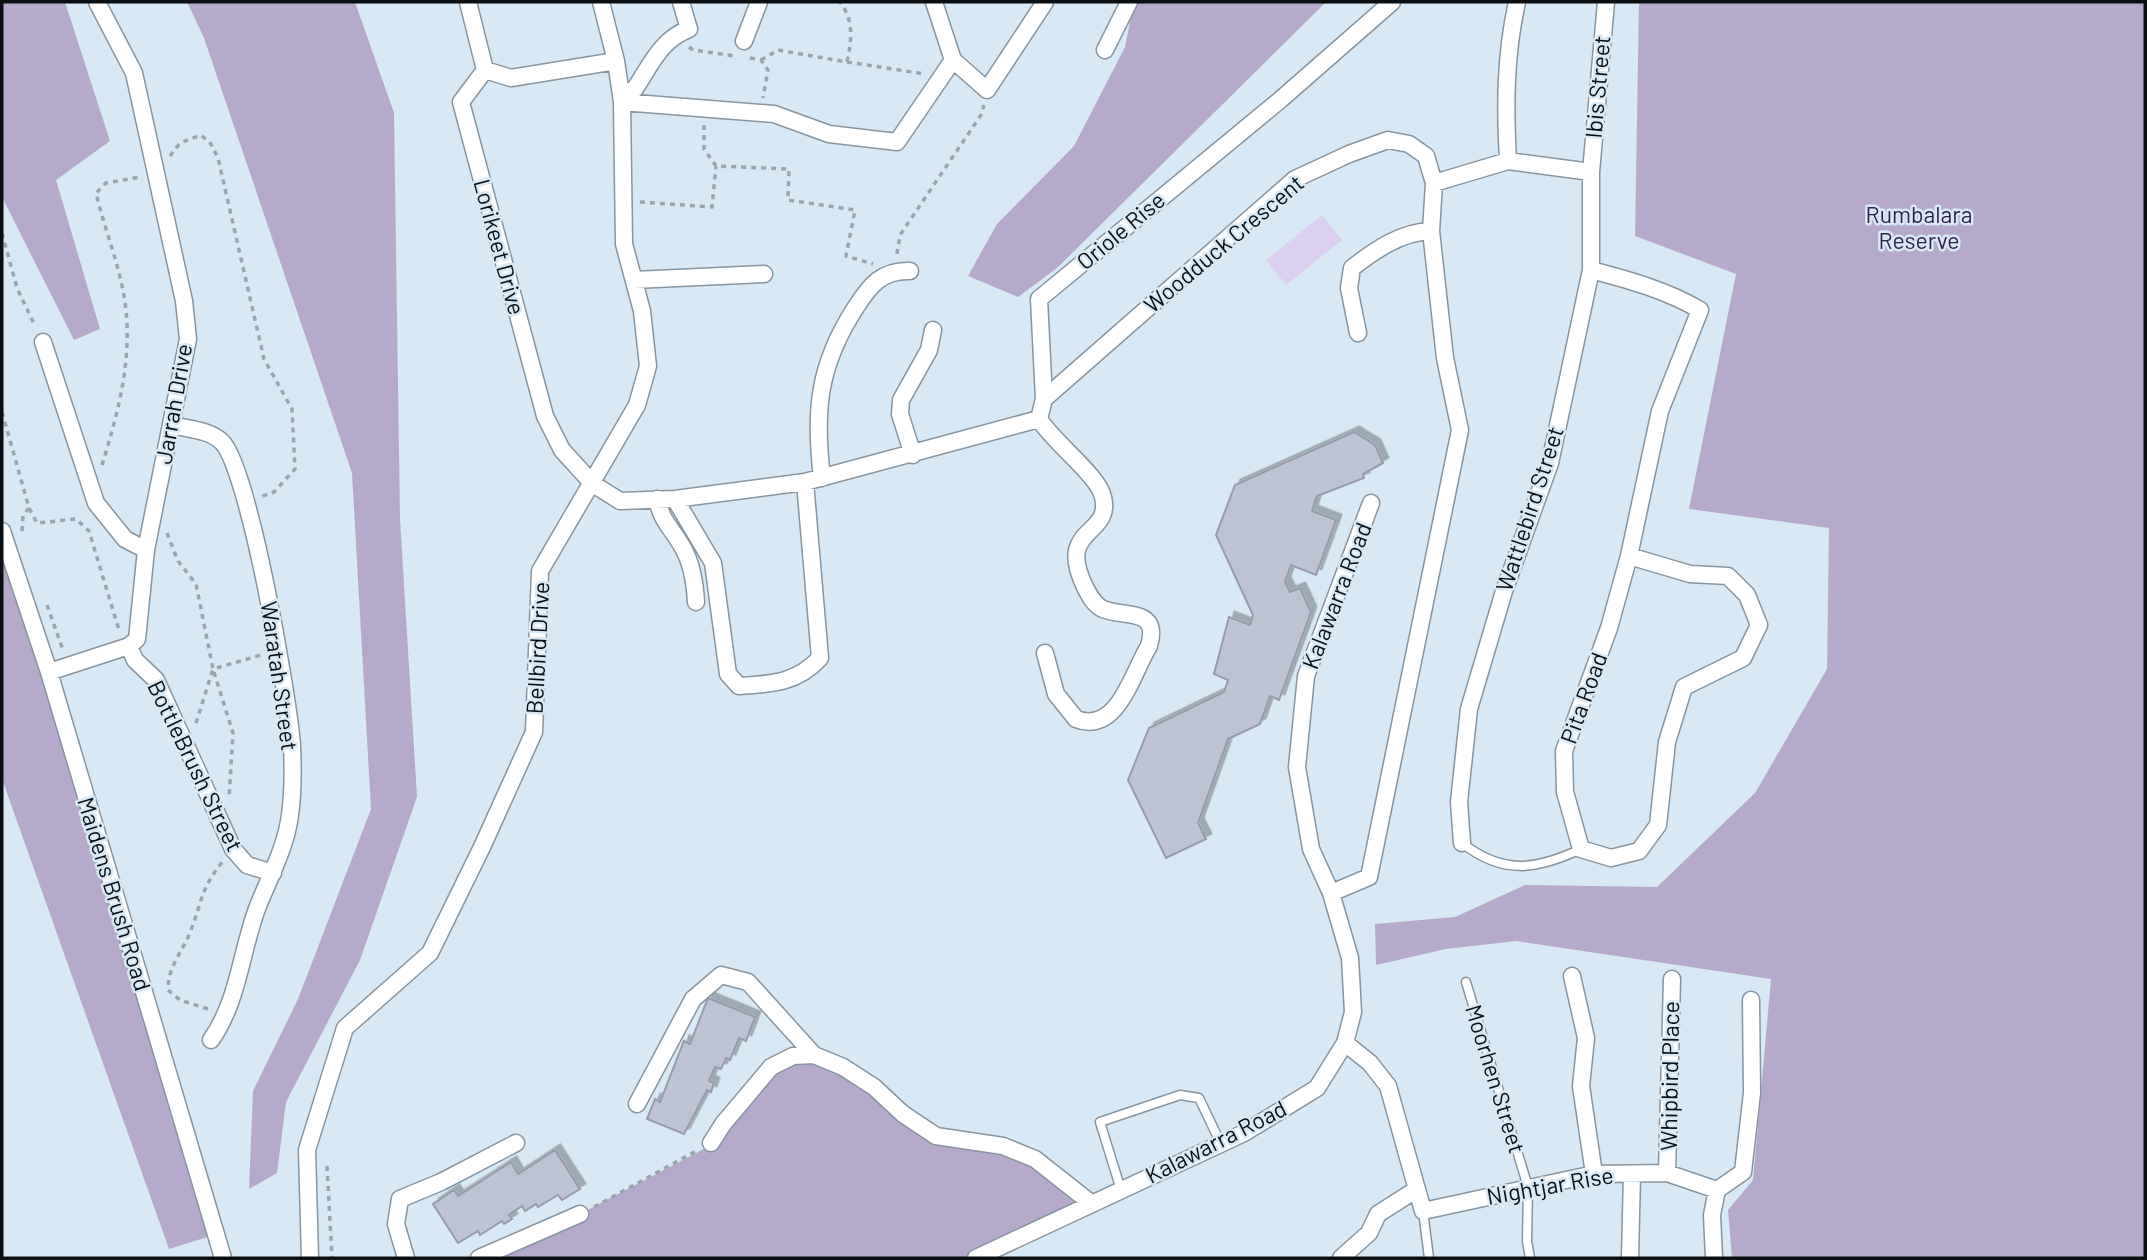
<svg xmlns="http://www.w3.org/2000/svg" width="2147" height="1260" font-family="Barlow,sans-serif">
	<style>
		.green { fill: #dcd0f2 }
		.forest { fill: #b6aacc }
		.building { fill: #bdc3d3; stroke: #979cac; stroke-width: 2; filter: url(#shadow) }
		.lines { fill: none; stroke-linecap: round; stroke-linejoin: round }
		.lane-casing { stroke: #8695a0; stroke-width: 11 }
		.street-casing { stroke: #8695a0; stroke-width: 19 }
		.path { stroke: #99a6af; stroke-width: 3.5; stroke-dasharray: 5 5; stroke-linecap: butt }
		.lane { stroke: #fff; stroke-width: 8 }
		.street { stroke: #fff; stroke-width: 16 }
		.labels { text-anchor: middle; stroke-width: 5; stroke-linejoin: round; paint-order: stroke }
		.street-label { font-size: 23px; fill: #0a0f13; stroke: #d8e8f4 }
		.park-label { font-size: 23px; fill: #311e4a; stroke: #d8e8f4 }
	</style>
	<defs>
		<filter id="shadow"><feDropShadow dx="5.5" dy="-5.5" stdDeviation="0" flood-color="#0004"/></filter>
	</defs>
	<rect width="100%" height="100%" fill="#d8e8f4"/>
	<path class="green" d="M 1322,215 L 1342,240 L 1286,285 L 1266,260 Z"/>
	<path class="forest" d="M 2,2 L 65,2 L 110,141 L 56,180 L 100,329 L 74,340 L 2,197 Z
		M 187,2 L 355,2 L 394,113 L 400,519 L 417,797 L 360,960 L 286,1102 L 277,1173 L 249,1189 L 253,1091 L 298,999 L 371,809 L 352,473 L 204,38 Z
		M 1134,2 L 1326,2 L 1057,268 L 1018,297 L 968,276 L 997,224 L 1074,146 L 1125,47 Z
		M 1639,2 L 2145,2 L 2145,1258 L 1732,1258 L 1728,1210 L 1753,1180 L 1771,979 L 1516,941 L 1446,949 L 1376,965 L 1375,924 L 1455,917 L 1525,885 L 1657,887 L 1755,793 L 1827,669 L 1829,528 L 1689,509 L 1736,274 L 1635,236 Z
		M 2,518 L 214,1235 L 169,1249 L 2,779 Z
		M 814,1055 L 936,1136 L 1003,1146 L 1092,1204 L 976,1258 L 479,1258 L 580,1214 L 717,1142 L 771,1067 Z"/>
	<path class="building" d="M 1354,432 L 1375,445 L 1383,463 L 1363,474 L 1364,478 L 1317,496 L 1312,511 L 1336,520 L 1316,575 L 1291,565 L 1285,582 L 1290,592 L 1300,588 L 1311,612 L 1279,700 L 1270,696 L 1260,724 L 1228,739 L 1198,823 L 1206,839 L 1166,858 L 1128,780 L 1149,728 L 1224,692 L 1228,680 L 1214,674 L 1229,617 L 1250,625 L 1253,615 L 1216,535 L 1235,485 Z
		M 708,998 L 755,1017 L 746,1041 L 739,1038 L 730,1060 L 726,1058 L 721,1069 L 715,1067 L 709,1081 L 714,1083 L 711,1092 L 707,1090 L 684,1134 L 647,1119 L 655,1099 L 660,1102 L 684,1041 L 690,1044 Z
		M 555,1150 L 580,1189 L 562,1200 L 558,1195 L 538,1207 L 536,1204 L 525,1211 L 522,1206 L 509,1215 L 512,1219 L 504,1224 L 502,1221 L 480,1235 L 478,1231 L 458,1243 L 433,1204 L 454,1190 L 458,1196 L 511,1162 L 518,1174 Z"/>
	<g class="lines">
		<g class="lane-casing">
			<path id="lane" d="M 1462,843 C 1503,875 1536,870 1581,849
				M 1466,982 L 1528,1187 L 1527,1241 L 1530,1258
				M 1121,1190 L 1100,1122 L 1180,1095 L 1199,1098 L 1221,1144
				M 1423,1211 L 1429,1258"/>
		</g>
		<g class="street-casing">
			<path id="street" d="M 468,2 L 485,70 L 461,102 L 545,416 L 562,450 L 593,484 L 620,501 L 675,499 L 805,482 L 1039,419
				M 744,41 L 759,2
				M 1105,50 L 1129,2
				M 953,60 L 987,90 L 1045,2
				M 485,70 L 511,78 L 616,61
				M 621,93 L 634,90 C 651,65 660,40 689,29 L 681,2
				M 622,102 L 774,114 L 829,134 L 897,142 L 953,60 L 934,2
				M 1508,161 C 1505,106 1505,56 1517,2
				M 1434,183 L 1508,161 L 1591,172
				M 1591,270 C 1629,280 1666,290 1700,310 L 1660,411 L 1629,556 L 1609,628 L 1564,751 L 1565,792 L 1581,849 L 1611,858 L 1639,851 L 1658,825 L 1667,742 L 1684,687 L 1743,658 L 1759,625 L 1747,595 L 1728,576 L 1690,574 L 1629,556
				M 634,280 L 764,274
				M 1358,333 L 1349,288 L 1352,268 C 1375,250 1401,232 1431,231
				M 43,342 L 96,503 L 125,539 L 146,550
				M 1044,399 L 1039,299 L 1280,100 L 1392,2
				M 1039,419 L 1044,399 L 1295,179 L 1349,154 L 1388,140 L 1409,144 L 1426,156 L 1434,183 L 1431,231 L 1445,358 L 1460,430 L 1369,877 L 1331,893
				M 1039,419 C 1053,442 1099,476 1103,497 C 1113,537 1055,526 1085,587 C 1089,595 1093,603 1101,608 C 1120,619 1161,605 1149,646 C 1132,673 1118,735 1076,719 L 1056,694 L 1045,653
				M 172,425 C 188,429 210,430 222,442 C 249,469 289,700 292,746 C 293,768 293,794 290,815 C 286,847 270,876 258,906 C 241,950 239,1000 211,1040
				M 913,455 L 900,414 L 901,400 L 929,350 L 933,330
				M 822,478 C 814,411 818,365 856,307 C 870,285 882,270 910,271
				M 657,499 C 662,523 672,528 683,548 C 692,564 695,583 696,602
				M 675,499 L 713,563 L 728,674 L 739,686 C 772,684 797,683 820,658 L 805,482
				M 2,531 L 49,672 L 223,1258
				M 129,646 L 135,660 L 156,680 L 233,849 L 247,865 L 273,873
				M 49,672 L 129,646 L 137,639 L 146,550 L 188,339 L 184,301 L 134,73 L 97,2
				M 1462,843 L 1459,802 L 1469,709 L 1504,591 L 1550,463 L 1591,270 L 1591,172 L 1606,2
				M 1572,976 L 1586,1038 L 1581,1086 L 1594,1174
				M 1345,1043 L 1370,1063 L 1388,1086 L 1423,1211 L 1594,1174 L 1667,1173 L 1717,1190
				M 637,1104 L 693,999 L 721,975 L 748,982 L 814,1055
				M 711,1143 L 723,1124 L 771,1067 L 793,1056 L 814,1055 L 843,1067 L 874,1087 L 903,1114 L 936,1136 L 1003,1146 L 1035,1159 L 1092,1204
				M 1667,1173 L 1672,979
				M 310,1258 L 307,1150 L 345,1028 L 430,953 L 482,847 L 534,732 L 540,571 L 637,405 L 648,366 L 642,311 L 624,244 L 622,102 L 616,61 L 601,2
				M 406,1258 L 396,1224 L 400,1199 L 441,1182 L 516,1143
				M 479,1258 L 580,1214
				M 976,1258 L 1244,1133 L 1317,1088 L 1345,1043 L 1353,1012 L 1350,958 L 1331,893 L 1311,849 L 1297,767 L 1306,676 L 1371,503
				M 1341,1258 L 1369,1233 L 1378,1214 L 1417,1189
				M 1630,1258 L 1632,1174
				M 1714,1258 L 1712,1215 L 1717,1190 L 1743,1172 L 1752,1093 L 1751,1000"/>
		</g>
		<path class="path" d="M 689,47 L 693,50 L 735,56
			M 750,58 L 761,60 L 768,70 L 763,98
			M 761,60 L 778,50 L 847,62 C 852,39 854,21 840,2
			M 847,62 L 925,74
			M 704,125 L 704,149 L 716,166 L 789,169 L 788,200 L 855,210 L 846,256 L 873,264
			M 170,156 L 180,143 L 201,135 L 211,144 L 218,158 L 264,359 L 292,409 L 295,469 L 274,492 L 260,497
			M 640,202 L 712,207 L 716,166
			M 2,233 L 17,288 L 35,326
			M 897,254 L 900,235 L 981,115 L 984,105
			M 2,412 L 29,508 L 37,523 L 76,519 L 89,531 L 119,630
			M 102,465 C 119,410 134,354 124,296 C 118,261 104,227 96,193 L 106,183 L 140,177
			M 22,531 L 23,516 L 29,508
			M 167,533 L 178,561 L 196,584 L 213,669 L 261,655
			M 47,605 L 63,650
			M 196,723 L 213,669 L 233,733 L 229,798
			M 208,1009 L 180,1000 L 168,990 C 168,965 183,952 191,930 C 203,899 200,890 223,861
			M 327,1166 L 332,1258
			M 594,1207 L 698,1150"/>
		<use href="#lane" class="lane"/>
		<use href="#street" class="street"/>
	</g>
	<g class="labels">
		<g class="street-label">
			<text transform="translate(1598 87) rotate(-85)" y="8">Ibis Street</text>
			<text transform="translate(1121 231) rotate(-40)" y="8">Oriole Rise</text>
			<text transform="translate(1224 244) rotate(-40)" y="8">Woodduck Crescent</text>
			<text transform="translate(499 247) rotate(75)" y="8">Lorikeet Drive</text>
			<text transform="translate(174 404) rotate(-80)" y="8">Jarrah Drive</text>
			<text transform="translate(1530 509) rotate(-72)" y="8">Wattlebird Street</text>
			<text transform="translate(1337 596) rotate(-69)" y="8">Kalawarra Road</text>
			<text transform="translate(538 648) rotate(-87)" y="8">Bellbird Drive</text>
			<text transform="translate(279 676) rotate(82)" y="8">Waratah Street</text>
			<text transform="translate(1584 698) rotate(-70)" y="8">Pita Road</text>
			<text transform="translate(195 766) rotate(64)" y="8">BottleBrush Street</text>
			<text transform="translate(114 894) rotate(73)" y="8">Maidens Brush Road</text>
			<text transform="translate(1670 1076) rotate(-89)" y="8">Whipbird Place</text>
			<text transform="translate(1495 1079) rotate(73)" y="8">Moorhen Street</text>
			<text transform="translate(1216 1142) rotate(-27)" y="8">Kalawarra Road</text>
			<text transform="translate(1550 1186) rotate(-10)" y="8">Nightjar Rise</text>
		</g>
		<g class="park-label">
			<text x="1919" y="223">Rumbalara<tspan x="1919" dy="26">Reserve</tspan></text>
		</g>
	</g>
	<rect width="2147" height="1260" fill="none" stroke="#0a0f13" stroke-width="7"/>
</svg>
